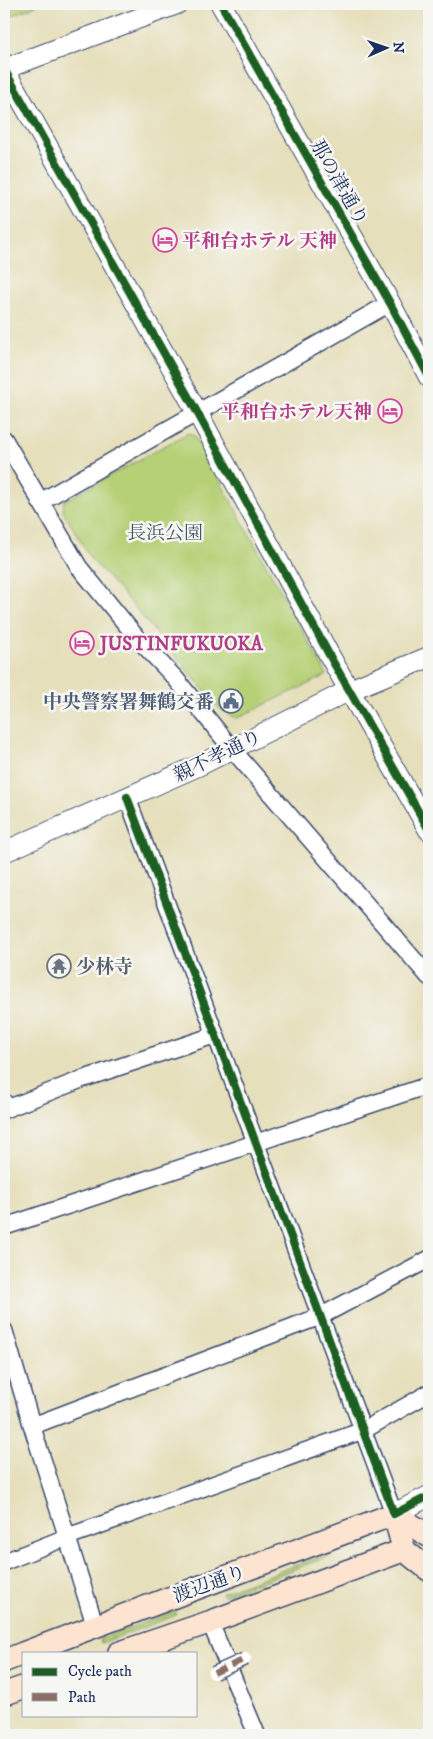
<svg xmlns="http://www.w3.org/2000/svg" width="433" height="1739" font-family="'IM FELL DW Pica','Noto Serif JP',serif">
	<style>
		.green { fill: #b6d076; stroke: #68806a }
		.lines { fill: none; stroke-linecap: round; stroke-linejoin: round }
		.minor-casing { stroke: #39496c; stroke-width: 19 }
		.tertiary-casing { stroke: #39496c; stroke-width: 22 }
		.secondary-casing { stroke: #39496c; stroke-width: 25 }
		.minor { stroke: #fff; stroke-width: 16 }
		.tertiary { stroke: #fff; stroke-width: 20 }
		.secondary { stroke: #fde4d1; stroke-width: 22 }
		.pedestrian-bridge-casing { stroke: #39496c; stroke-width: 15; stroke-linecap: butt }
		.pedestrian-bridge { stroke: #fff; stroke-width: 12 }
		.quiet { stroke: #8d6e63; stroke-width: 6; stroke-dasharray: 12 6; stroke-linecap: butt }
		.cycleway-casing { stroke: #f6f6f2; stroke-width: 11 }
		.cycleway { stroke: #1b5e20; stroke-width: 8 }
		.labels { text-anchor: middle; stroke-width: 5; stroke-linejoin: round; paint-order: stroke }
		.street-label { font-size: 19px; fill: #1b2f5e; stroke: #f6f6f2 }
		.hotel-label { font-size: 19px; font-weight: bold; fill: #b23c85; stroke: #f6f6f2; text-anchor: start }
		.park-label { font-size: 19px; fill: #425764; stroke: #f6f6f2 }
		.service-label { font-size: 19px; font-weight: bold; fill: #4e5e75; stroke: #f6f6f2; text-anchor: end }
		.worship-label { font-size: 19px; font-weight: bold; fill: #5b616d; stroke: #f6f6f2; text-anchor: start }
	</style>
	<rect width="100%" height="100%" fill="#f6f6f2"/>
	<filter id="ink" filterUnits="userSpaceOnUse"><feTurbulence type="fractalNoise" baseFrequency=".02" numOctaves="2"/><feDisplacementMap in="SourceGraphic" scale="10" xChannelSelector="R" yChannelSelector="G"/><feConvolveMatrix kernelMatrix="1 2 1 2 8 2 1 2 1" color-interpolation-filters="sRGB"/></filter>
	<filter id="wash" filterUnits="userSpaceOnUse"><feTurbulence type="fractalNoise" baseFrequency=".0096" numOctaves="4" result="noise"/><feDisplacementMap in="SourceGraphic" scale="20" xChannelSelector="R" yChannelSelector="G"/><feGaussianBlur stdDeviation="1.12" result="paint"/><feColorMatrix in="noise" values="0 0 0 0 0 0 0 0 0 0 0 0 0 0 0 0 0 1.4 0 .05"/><feComposite in="paint" operator="in"/></filter>
	<g filter="url(#wash)">
		<rect width="100%" height="100%" fill="#e6dfbb"/>
		<path class="green" d="M 4,4 L 39,4 L 4,19 Z
			M 188,433 L 195,436 L 327,675 L 237,718 L 228,715 L 219,708 L 125,596 L 91,559 L 63,511 L 64,501 Z
			M 370,1537 L 371,1540 L 223,1596 L 222,1593 Z
			M 175,1611 L 176,1615 L 101,1643 L 100,1639 Z"/>
	</g>
	<g filter="url(#ink)">
		<g class="lines">
			<g class="minor-casing">
				<path id="minor" d="M 4,439 L 79,567 L 138,639 L 176,679 L 232,749 L 429,977
					M 40,502 L 390,303
					M 127,797 L 394,1514
					M 4,1102 L 6,1109 L 80,1080 L 215,1035
					M 4,1227 L 429,1085
					M 4,1330 L 32,1426 L 95,1625
					M 32,1426 L 321,1316 L 429,1259
					M 4,1562 L 67,1537 L 364,1430 L 429,1393
					M 210,1622 L 257,1735"/>
			</g>
			<g class="tertiary-casing">
				<path id="tertiary" d="M 221,4 L 390,303 L 429,377
					M 4,69 L 197,412 L 332,660 L 429,830
					M 4,69 L 177,4
					M 4,852 L 200,765 L 350,690 L 429,657
					M 394,1514 L 429,1496"/>
			</g>
			<g class="secondary-casing">
				<path id="secondary" d="M 394,1514 L 404,1550 L 429,1570
					M 394,1514 L 429,1536
					M 24,1653 L 394,1514
					M 119,1653 L 210,1622 L 404,1550
					M 4,1661 L 24,1653
					M 4,1694 L 24,1687"/>
			</g>
			<use href="#minor" class="minor"/>
			<use href="#tertiary" class="tertiary"/>
			<use href="#secondary" class="secondary"/>
			<g class="pedestrian-bridge-casing">
				<path id="pedestrian-bridge" d="M 214,1673 L 245,1659"/>
			</g>
			<use href="#pedestrian-bridge" class="pedestrian-bridge"/>
			<path class="quiet" d="M 214,1673 L 245,1659"/>
			<g class="cycleway-casing">
				<path id="cycleway" d="M 221,4 L 390,303 L 429,377
					M 4,69 L 197,412 L 332,660 L 429,830
					M 127,797 L 394,1514 L 429,1496"/>
			</g>
			<use href="#cycleway" class="cycleway"/>
		</g>
	</g>
	<defs>
		<g id="hotel-ring" transform="scale(1.25)"><circle r="9.5" fill="#f6f6f2" stroke="#d1479c" stroke-width="1.5"/><path d="M-6-4.5h1.5V1H6V5H4.5V3h-9V5H-6ZM-4 0a1.8 1.8 0 1 1 3.6 0ZM.5 0V-2.5h3Q6-2.5 6 0Z" fill="#d1479c"/></g>
		<g id="civic-ring" transform="scale(1.25)"><circle r="9.5" fill="#f6f6f2" stroke="#5c6f8a" stroke-width="1.5"/><path d="M-.6-6.5H3V-4.5H.6V-3L4-1V1h2V6H-6V1h2V-1L-.6-3ZM-1.2 2.5V6h2.4V2.5Z" fill="#5c6f8a"/></g>
		<g id="temple-ring" transform="scale(1.25)"><circle r="9.5" fill="#f6f6f2" stroke="#6b7280" stroke-width="1.5"/><path d="M0-6L5-2H3V0L6.5 2.5H4V6H1.5V3h-3V6H-4V2.5H-6.5L-3 0V-2H-5Z" fill="#6b7280"/></g>
	</defs>
	<g fill-rule="evenodd">
		<use href="#hotel-ring" x="165" y="240"/>
		<use href="#hotel-ring" x="390" y="411"/>
		<use href="#hotel-ring" x="82" y="643"/>
		<use href="#civic-ring" x="231" y="701"/>
		<use href="#temple-ring" x="59" y="966"/>
	</g>
	<g class="labels">
		<g class="street-label">
			<text transform="translate(340 182) rotate(60)" y="7">那の津通り</text>
			<text transform="translate(217 755) rotate(-26)" y="7">親不孝通り</text>
			<text transform="translate(209 1583) rotate(-20)" y="7">渡辺通り</text>
		</g>
		<g class="hotel-label">
			<text x="182" y="247">平和台ホテル 天神</text>
			<text x="372" y="418" text-anchor="end">平和台ホテル天神</text>
			<text x="100" y="650">JUSTINFUKUOKA</text>
		</g>
		<g class="park-label">
			<text x="165" y="539">長浜公園</text>
		</g>
		<g class="service-label">
			<text x="214" y="708">中央警察署舞鶴交番</text>
		</g>
		<g class="worship-label">
			<text x="76" y="973">少林寺</text>
		</g>
	</g>
	<rect width="433" height="1739" fill="none" stroke="#f6f6f2" stroke-width="20"/>
	<rect x="22" y="1652" width="175" height="65" fill="#f6f6f2" stroke="#9ea6b7"/>
	<rect x="32" y="1668" width="25" height="8" fill="#1b5e20" stroke="#9ea6b7"/>
	<text x="68" y="1676" font-size="15" fill="#1b2f5e">Cycle path</text>
	<rect x="32" y="1693" width="25" height="8" fill="#8d6e63" stroke="#9ea6b7"/>
	<text x="68" y="1702" font-size="15" fill="#1b2f5e">Path</text>
	<g transform="translate(386 48) rotate(88)" stroke="#f6f6f2" stroke-width="4" paint-order="stroke">
	<path d="M0-4L9 19L0 12L-9 19Z" fill="#1b2f5e"/>
	<text y="-8" font-size="14" font-weight="bold" text-anchor="middle" fill="#1b2f5e">N</text>
	</g>
</svg>
